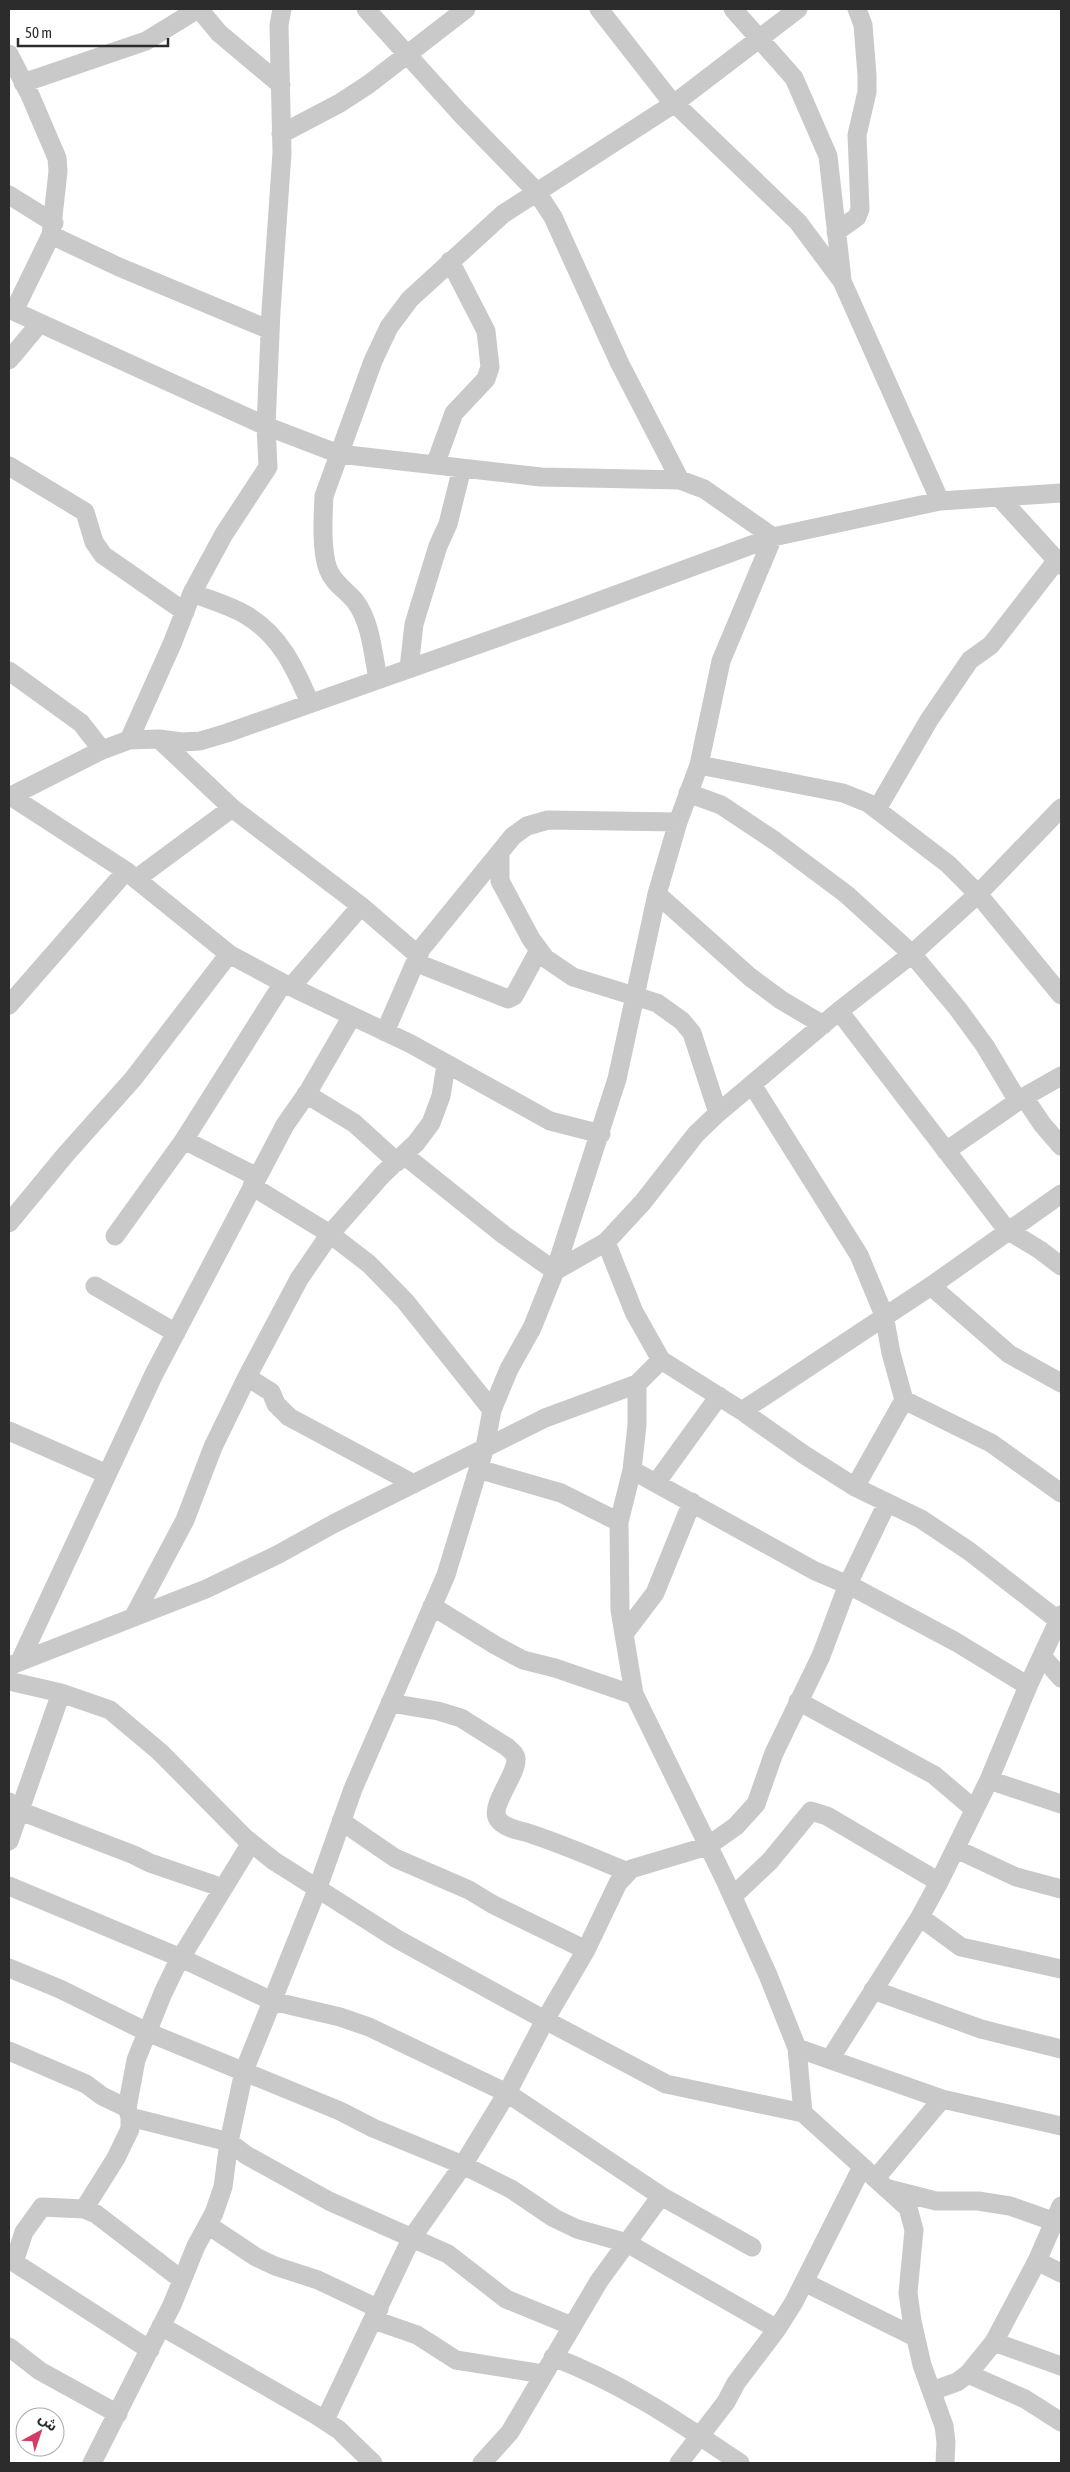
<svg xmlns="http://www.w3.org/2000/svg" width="1070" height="2472" font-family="'Asap Condensed','Noto Sans Arabic',sans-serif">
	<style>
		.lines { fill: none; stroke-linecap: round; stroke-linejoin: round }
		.street { stroke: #c9c9c9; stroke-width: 19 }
	</style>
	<rect width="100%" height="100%" fill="#fff"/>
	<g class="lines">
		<path class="street" d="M 199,9 L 219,33 L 281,85
			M 366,9 L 460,113 L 536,191 L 553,217 L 620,364 L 680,480
			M 599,9 L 667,96 L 798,222 L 842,281 L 940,501
			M 733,9 L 794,78 L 828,156 L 842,280
			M 9,54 L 30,95 L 57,158 L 58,171 L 51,235 L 14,311
			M 23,83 L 146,41 L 198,9
			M 281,134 L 340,103 L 369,84 L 466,9
			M 9,195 L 54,223
			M 836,232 L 857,217 L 860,209 L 857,135 L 867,92 L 867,75 L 863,25 L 857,9
			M 51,235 L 119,267 L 270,330
			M 9,309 L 266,426 L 339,454 L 541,477 L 680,480 L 704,489 L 773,537 L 721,661 L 699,765 L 678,822 L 657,894 L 617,1079 L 555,1271 L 532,1328 L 509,1369 L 492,1410 L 485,1447 L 446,1575 L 353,1789 L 317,1890 L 244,2071 L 229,2142 L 223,2187 L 214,2213 L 196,2246 L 172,2305 L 92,2463
			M 9,360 L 40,323
			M 435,465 L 454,413 L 486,379 L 490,367 L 486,331 L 450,261
			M 9,466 L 85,512 L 94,542 L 103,555 L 185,612
			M 999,497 L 1061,565
			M 192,593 C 210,600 229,605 246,615 C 280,635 295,668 310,703
			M 409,668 L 414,624 L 438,546 L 448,524 L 462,468
			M 9,671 L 81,723 L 102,750
			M 378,679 C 373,654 371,622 355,601 C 346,590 333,583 328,569 C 321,550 323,516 324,496 L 373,361 L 389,327 L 410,299 L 503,214 L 675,103 L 798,9
			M 159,739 L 232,808 L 361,906 L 419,956
			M 129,740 L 172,644 L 192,593 L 224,534 L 268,467 L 266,426 L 271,311 L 282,153 L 279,25 L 282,9
			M 699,765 L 843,793 L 868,803 L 948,864 L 978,894 L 1061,995
			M 688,793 L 721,805 L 775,841 L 846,894 L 912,954 L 958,1009 L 985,1046 L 1018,1101
			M 9,797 L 102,750 L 129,740 L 159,739 L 182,742 L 200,741 L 227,733 L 564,614 L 773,537 L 940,501 L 1061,493
			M 12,797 L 126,871 L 229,954 L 283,983 L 411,1044 L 550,1121 L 601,1134
			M 877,809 L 929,720 L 970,660 L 991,645 L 1057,560
			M 500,853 L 500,881 L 531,939 L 545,958 L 573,977 L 657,1003 L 682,1021 L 692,1033 L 718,1113
			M 136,879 L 232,808
			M 657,894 L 750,977 L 781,1000 L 823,1025
			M 417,963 L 508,999 L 514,996 L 539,950
			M 291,987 L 361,906
			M 9,1005 L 126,871
			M 839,1011 L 1007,1230 L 1040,1250 L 1061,1266
			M 385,1032 L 421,949 L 513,836 L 527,826 L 548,820 L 678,822
			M 753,1086 L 859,1255 L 884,1315 L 891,1353 L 904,1400 L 855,1487
			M 306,1094 L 354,1123 L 397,1162
			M 1024,1097 L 1042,1124 L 1061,1146
			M 184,1140 L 257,1177
			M 946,1151 L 1024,1097 L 1061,1076
			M 404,1155 L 504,1235 L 555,1271 L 606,1242 L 643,1202 L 696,1134 L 718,1113 L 839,1011 L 912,954 L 978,894 L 1061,808
			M 252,1186 L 330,1234 L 369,1264 L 405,1301 L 492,1410
			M 9,1223 L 66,1154 L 133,1079 L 229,954
			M 115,1236 L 184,1140 L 283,983
			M 606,1242 L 634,1312 L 661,1360 L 742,1411 L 803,1454 L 855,1487 L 921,1519 L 969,1551 L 1059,1621
			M 95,1286 L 176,1333
			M 931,1286 L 1009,1354 L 1061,1383
			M 247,1377 L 271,1392 L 276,1404 L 289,1417 L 414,1484
			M 637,1384 L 637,1425 L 632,1470 L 619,1522 L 620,1610 L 634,1694 L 725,1880 L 768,1975 L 797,2048 L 803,2113 L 908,2208 L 914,2230 L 908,2293 L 912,2321 L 922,2365 L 944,2426 L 946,2442 L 945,2463
			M 904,1400 L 991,1443 L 1061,1493
			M 742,1411 L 931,1286 L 1061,1194
			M 9,1431 L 107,1474
			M 478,1469 L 561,1493 L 619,1522
			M 632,1470 L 815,1571 L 853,1587 L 956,1642 L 1028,1686
			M 656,1483 L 719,1396
			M 432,1606 L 495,1645 L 523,1660 L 555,1668 L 634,1695
			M 134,1616 L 185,1520 L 213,1447 L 247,1377 L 299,1279 L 330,1234 L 383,1174 L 416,1143 L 431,1123 L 441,1096 L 446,1065
			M 624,1634 L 655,1593 L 692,1502
			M 1042,1656 L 1061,1678
			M 20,1661 L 154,1374 L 285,1125 L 308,1092 L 352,1016
			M 14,1664 L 206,1589 L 277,1555 L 335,1523 L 545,1418 L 637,1384 L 661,1360
			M 9,1681 L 61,1693 L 110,1710 L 160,1752 L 245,1838 L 274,1861 L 397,1939 L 545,2020 L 666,2084 L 803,2113
			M 798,1701 L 934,1775 L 974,1809
			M 390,1703 L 438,1711 L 461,1718 L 507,1747 C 510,1750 516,1754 516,1759 C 517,1775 489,1806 498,1819 C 503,1827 516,1830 525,1832 C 560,1843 594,1858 628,1872
			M 989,1780 L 1061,1804
			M 9,1802 L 20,1811 L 134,1855 L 150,1863 L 223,1888
			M 341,1821 L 395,1858 L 469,1890 L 492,1904 L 586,1950
			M 9,1841 L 61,1693
			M 956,1849 L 1016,1877 L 1061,1889
			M 9,1886 L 181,1958 L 272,2001 L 340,2017 L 369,2027 L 507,2093 L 661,2196 L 752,2247
			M 733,1896 L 770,1861 L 811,1811 L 827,1816 L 939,1882
			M 920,1917 L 961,1947 L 1061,1969
			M 9,1968 L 60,1989 L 147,2032 L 340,2111 L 373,2128 L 463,2165 L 511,2189 L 554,2218 L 577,2229 L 627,2243 L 777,2329
			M 873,1990 L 981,2029 L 1061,2049
			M 797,2048 L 942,2099 L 1061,2126
			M 9,2051 L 86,2084 L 102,2096 L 127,2108
			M 830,2059 L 920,1917 L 939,1882 L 989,1780 L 1028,1686 L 1061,1615
			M 130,2117 L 229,2142 L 246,2155 L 329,2201 L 448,2254 L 506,2299 L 572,2326
			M 876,2178 L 942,2099
			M 889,2189 L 936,2201 L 978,2201 L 1010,2206 L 1061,2224
			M 84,2209 L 116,2158 L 130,2129 L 130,2117 L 127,2108 L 136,2060 L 163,1993 L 177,1964 L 251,1843
			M 208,2225 L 256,2257 L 275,2266 L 318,2280 L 379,2309
			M 9,2259 L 150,2350
			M 1037,2261 L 1061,2273
			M 14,2262 L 24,2232 L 42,2207 L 84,2209 L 96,2214 L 182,2280
			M 804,2282 L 915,2337
			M 374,2320 L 417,2335 L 456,2360 L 543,2374
			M 161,2326 L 316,2415 L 339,2430 L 373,2463
			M 994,2342 L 1061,2366
			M 9,2347 L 40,2371 L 118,2414
			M 553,2357 C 622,2383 679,2422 740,2463
			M 968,2374 L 1025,2399 L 1061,2422
			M 932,2391 L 957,2382 L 968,2374 L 994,2342 L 1037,2261 L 1061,2206
			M 325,2420 L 411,2239 L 463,2165 L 507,2093 L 545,2020 L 586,1950 L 618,1883 L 631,1869 L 708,1846 L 736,1826 L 756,1804 L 774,1753 L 821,1656 L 848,1584 L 887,1503
			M 482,2463 L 510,2432 L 599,2281 L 661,2196
			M 679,2463 L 726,2402 L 736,2383 L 777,2329 L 794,2302 L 862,2167"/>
	</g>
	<rect width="1070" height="2472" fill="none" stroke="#2c2c2c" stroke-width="20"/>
	<g transform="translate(40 2432) rotate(40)"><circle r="24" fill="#ffffff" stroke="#ababab"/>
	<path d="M0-4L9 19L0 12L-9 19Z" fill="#d53c68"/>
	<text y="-8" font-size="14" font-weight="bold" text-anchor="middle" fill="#2c2c2c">ش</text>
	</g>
	<path d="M18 38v8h150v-8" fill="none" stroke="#2c2c2c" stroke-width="2.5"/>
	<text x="25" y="38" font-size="15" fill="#2c2c2c" stroke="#ffffff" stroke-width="4" paint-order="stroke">50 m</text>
</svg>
